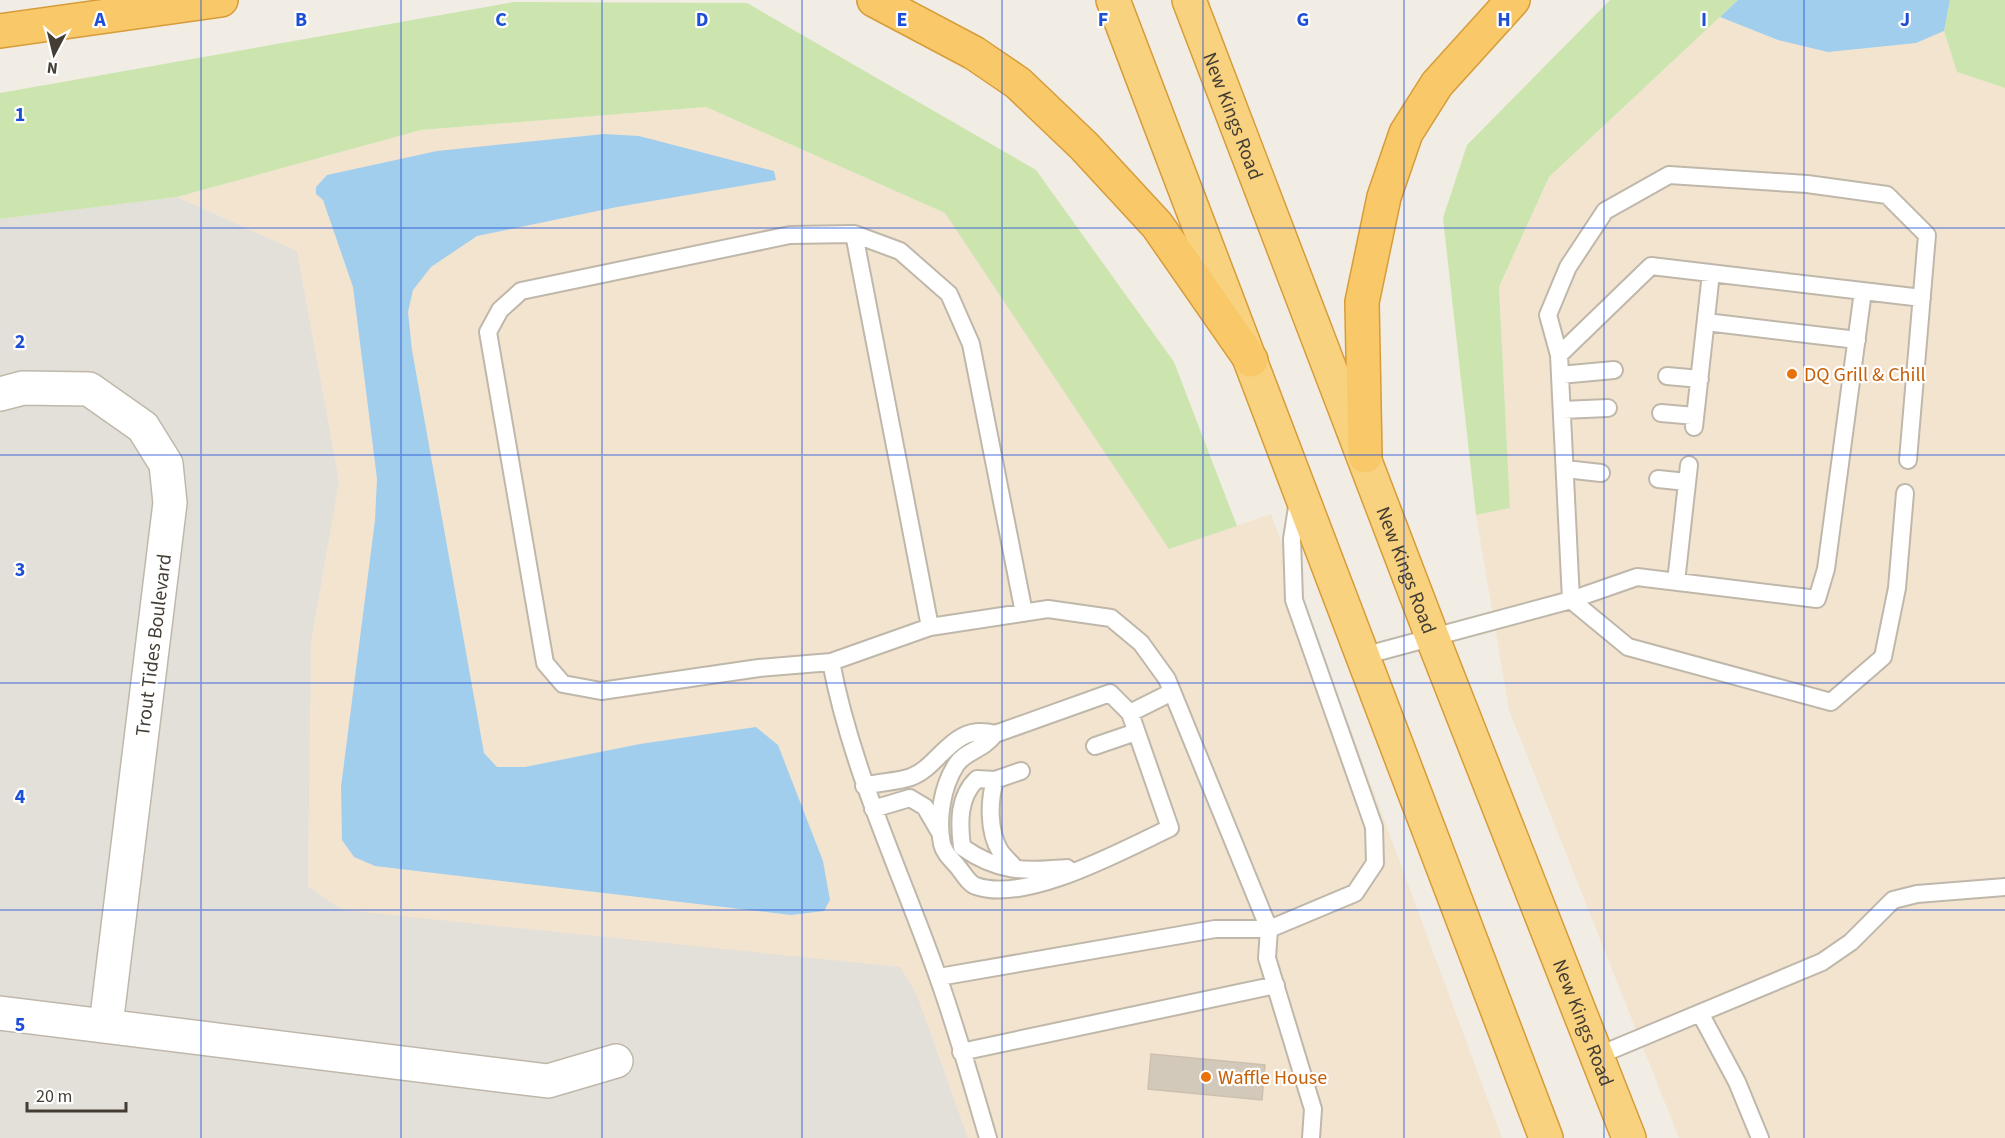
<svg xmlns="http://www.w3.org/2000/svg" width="2005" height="1138" font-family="'Source Sans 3',sans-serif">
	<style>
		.commercial { fill: #f3e4d0 }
		.industrial { fill: #e3dfd9 }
		.green { fill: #cce5ae }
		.water { fill: #a2ceed }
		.building { fill: #d3c9ba; stroke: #cdc1ae; stroke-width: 1.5 }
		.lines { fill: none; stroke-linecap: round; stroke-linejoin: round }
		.service-casing { stroke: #bfb8aa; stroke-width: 20 }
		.minor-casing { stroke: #bfb8aa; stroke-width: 36 }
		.trunk-casing { stroke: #d79c39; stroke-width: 36 }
		.motorway-casing { stroke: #d79c39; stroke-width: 36 }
		.service { stroke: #fff; stroke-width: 16 }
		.minor { stroke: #fff; stroke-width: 33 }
		.trunk { stroke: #f9d27f; stroke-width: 33 }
		.motorway { stroke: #f8c869; stroke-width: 33 }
		.grid { fill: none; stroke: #1d4ed8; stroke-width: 1.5; stroke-opacity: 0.55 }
		.food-dot { fill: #e8710a; stroke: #fff; stroke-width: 2 }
		.labels { text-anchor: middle; stroke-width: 4.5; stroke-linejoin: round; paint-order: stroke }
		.street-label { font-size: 20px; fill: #433d34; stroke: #fff }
		.food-label { font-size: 20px; fill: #c56008; stroke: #fff; text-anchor: start }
		.grid-label { font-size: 20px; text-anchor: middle; font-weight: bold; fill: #1d4ed8; stroke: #fff; stroke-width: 4.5; stroke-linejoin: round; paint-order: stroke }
	</style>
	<rect width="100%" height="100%" fill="#f1ede4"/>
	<path class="commercial" d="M 1720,17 L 1778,40 L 1916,43 L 1944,31 L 1957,72 L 2005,88 L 2005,1138 L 1679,1138 L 1509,710 L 1476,515 L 1510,508 L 1499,287 L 1549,177 Z
		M 706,107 L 945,213 L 1169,549 L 1271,514 L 1502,1138 L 968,1138 L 917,995 L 342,910 L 308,886 L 311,643 L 339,481 L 297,251 L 177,197 L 421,130 Z"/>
	<path class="industrial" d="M 177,197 L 297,251 L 339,481 L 311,643 L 308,886 L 342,910 L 900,967 L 917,995 L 968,1138 L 0,1138 L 0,219 Z"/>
	<path class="green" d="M 1610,0 L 1738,0 L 1549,177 L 1499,287 L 1510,508 L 1476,515 L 1443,218 L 1467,145 Z
		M 1950,0 L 2005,0 L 2005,88 L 1957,72 L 1944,31 Z
		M 514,2 L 747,3 L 1036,170 L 1174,362 L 1237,526 L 1169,549 L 945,213 L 706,107 L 421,130 L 177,197 L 0,219 L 0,93 Z"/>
	<path class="water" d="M 1738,0 L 1950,0 L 1944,31 L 1916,43 L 1828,52 L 1778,40 L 1720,17 Z
		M 604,134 L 639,136 L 774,171 L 776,180 L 617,207 L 477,236 L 431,267 L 413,290 L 408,312 L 412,350 L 484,753 L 497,767 L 525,767 L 640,744 L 756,727 L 778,745 L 823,861 L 830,900 L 824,911 L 791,915 L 375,866 L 354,857 L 342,840 L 341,787 L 375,520 L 377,479 L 353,287 L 323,200 L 316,194 L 316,187 L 327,175 L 437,151 Z"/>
	<path class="building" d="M 1151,1054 L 1265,1065 L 1262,1100 L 1148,1089 Z"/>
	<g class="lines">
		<g class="service-casing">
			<path id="service" d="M 854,234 L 930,627
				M 1706,322 L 1857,340
				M 1559,355 L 1548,315 L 1568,267 L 1605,211 L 1669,175 L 1807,184 L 1887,195 L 1927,235 L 1908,460
				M 1560,375 L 1614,370
				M 1667,376 L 1700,379
				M 1562,410 L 1608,408
				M 1661,413 L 1695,416
				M 1694,427 L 1711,273
				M 1565,469 L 1601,473
				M 1658,479 L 1687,482
				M 1905,493 L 1897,588 L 1883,657 L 1831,702 L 1628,647 L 1571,600 L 1559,355 L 1651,266 L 1922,298
				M 1298,501 L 1292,539 L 1294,600 L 1374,827 L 1375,863 L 1355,893 L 1269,929 L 1267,958 L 1313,1109 L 1311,1138
				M 1676,582 L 1689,465
				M 1363,656 L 1571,600 L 1637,577 L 1817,599 L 1826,569 L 1863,291
				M 831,662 L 759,668 L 601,691 L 563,684 L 545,663 L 488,332 L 500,310 L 521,291 L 790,235 L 854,234 L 900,251 L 949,294 L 971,344 L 1024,613
				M 1110,693 L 1130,713 L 1170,828 C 1123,850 1026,904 976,886 C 969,884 963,873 958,867 C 952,860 944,853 942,844 C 937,819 942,787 956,765 C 966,750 982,751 995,734 Z
				M 1130,713 L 1172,692
				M 1095,746 L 1136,732
				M 1021,771 L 995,780 L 977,779 C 958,797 959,823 962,847 C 999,873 1023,871 1067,868
				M 995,780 C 989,801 988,831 1000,851 C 1004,857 1011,863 1016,869
				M 864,786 C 879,782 897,782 911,777 C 941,766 952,722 995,734
				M 873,809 L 910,798 L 925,807 L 939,831
				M 939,977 L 1215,929 L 1269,929 L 1167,679 L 1141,643 L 1111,618 L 1048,609 L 930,627 L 831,662 C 852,772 901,872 938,977 C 957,1030 972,1084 988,1138
				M 1700,1013 L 1737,1082 L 1760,1138
				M 961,1052 L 1276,985
				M 1597,1056 L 1822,962 L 1851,942 L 1893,900 L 1917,894 L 2005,887"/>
		</g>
		<g class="minor-casing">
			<path id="minor" d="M 0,394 L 23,388 L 89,389 L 143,427 L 166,464 L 170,503 L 106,1025
				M 0,1013 L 548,1081 L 616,1061"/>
		</g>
		<g class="trunk-casing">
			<g id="trunk">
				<path d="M 1113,0 L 1546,1138"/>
				<path id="s1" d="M 1189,0 L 1433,639 L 1629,1138"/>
			</g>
		</g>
		<g class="motorway-casing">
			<path id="motorway" d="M 874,0 L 974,53 L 1018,83 L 1084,146 L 1157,225 L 1251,360
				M 0,31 L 221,0
				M 1365,456 L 1362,302 L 1384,197 L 1406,133 L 1437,84 L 1513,0"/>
		</g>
		<use href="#service" class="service"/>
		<use href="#minor" class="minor"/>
		<use href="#trunk" class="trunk"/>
		<use href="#motorway" class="motorway"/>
	</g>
	<path class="grid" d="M 201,0 L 201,1138M 401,0 L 401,1138M 602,0 L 602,1138M 802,0 L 802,1138M 1002,0 L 1002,1138M 1203,0 L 1203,1138M 1404,0 L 1404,1138M 1604,0 L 1604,1138M 1804,0 L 1804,1138M 0,228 L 2005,228M 0,455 L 2005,455M 0,683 L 2005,683M 0,910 L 2005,910"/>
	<g class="food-dot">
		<circle cx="1792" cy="374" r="6"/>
		<circle cx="1206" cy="1077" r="6"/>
	</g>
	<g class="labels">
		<g class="street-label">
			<text dy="7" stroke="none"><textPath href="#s1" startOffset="124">New Kings Road</textPath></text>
			<text dy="7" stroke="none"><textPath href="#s1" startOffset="610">New Kings Road</textPath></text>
			<text transform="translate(153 645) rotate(-83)" y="7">Trout Tides Boulevard</text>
			<text dy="7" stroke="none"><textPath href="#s1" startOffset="1096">New Kings Road</textPath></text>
		</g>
		<g class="food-label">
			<text x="1804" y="381">DQ Grill &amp; Chill</text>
			<text x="1218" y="1084">Waffle House</text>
		</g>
	</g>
	<g class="grid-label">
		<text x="100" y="26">A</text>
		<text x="301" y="26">B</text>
		<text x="501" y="26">C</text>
		<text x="702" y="26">D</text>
		<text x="902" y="26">E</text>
		<text x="1103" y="26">F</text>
		<text x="1303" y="26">G</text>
		<text x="1504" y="26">H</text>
		<text x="1704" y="26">I</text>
		<text x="1905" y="26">J</text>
		<text x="20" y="121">1</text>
		<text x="20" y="348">2</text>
		<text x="20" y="576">3</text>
		<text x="20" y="803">4</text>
		<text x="20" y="1031">5</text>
	</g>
	<g transform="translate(54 54) rotate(187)" stroke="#ffffff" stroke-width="4.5" paint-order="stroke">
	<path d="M0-4.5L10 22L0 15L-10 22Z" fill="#433d34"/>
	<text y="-9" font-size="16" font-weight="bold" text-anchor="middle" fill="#433d34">N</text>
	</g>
	<path d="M27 1102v9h99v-9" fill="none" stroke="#433d34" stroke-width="3"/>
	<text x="36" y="1102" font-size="18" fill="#433d34" stroke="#ffffff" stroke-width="4.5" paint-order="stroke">20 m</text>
</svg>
